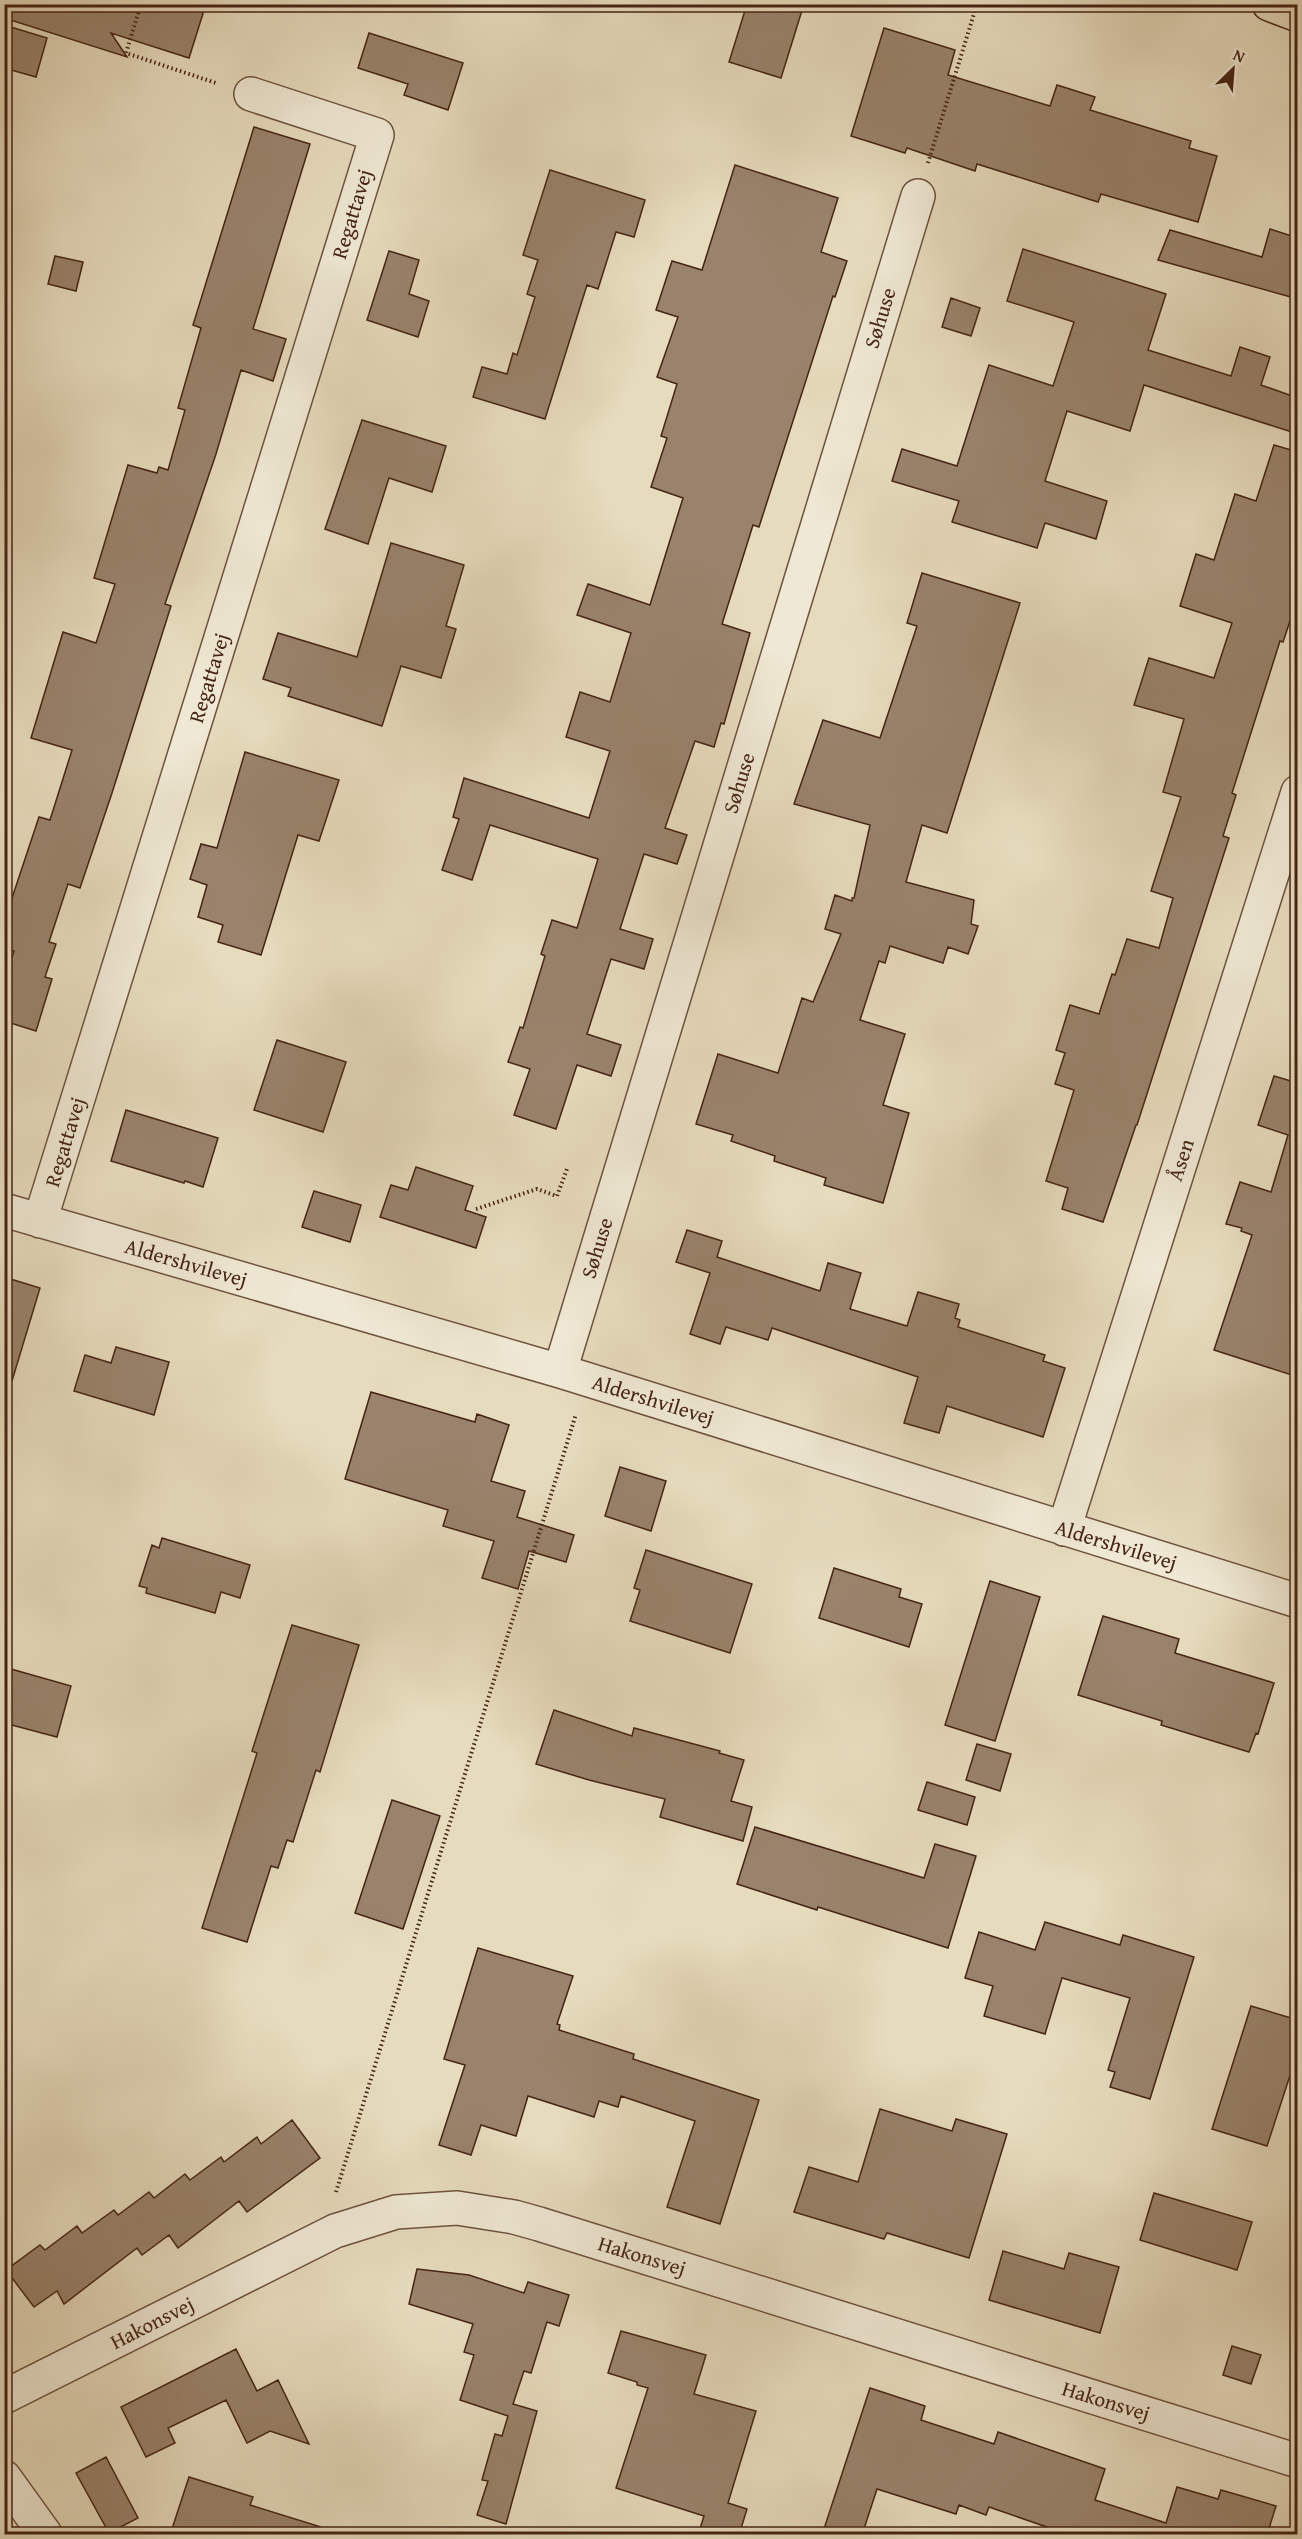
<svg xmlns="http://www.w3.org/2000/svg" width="1302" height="2539" font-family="'Gentium Book Plus',serif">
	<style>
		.building { fill: #99836c; stroke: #462414; stroke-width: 1.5 }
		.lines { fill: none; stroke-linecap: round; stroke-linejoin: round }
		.minor-casing { stroke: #6e523e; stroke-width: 36 }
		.major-casing { stroke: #462414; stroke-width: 36 }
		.path { stroke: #462414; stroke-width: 4; stroke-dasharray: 1.5 3; stroke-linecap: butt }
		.minor { stroke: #efe8d4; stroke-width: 33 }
		.major { stroke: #e6dbbd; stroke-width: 33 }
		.labels { text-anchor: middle; stroke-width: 5; stroke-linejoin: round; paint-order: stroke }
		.street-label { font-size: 21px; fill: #462414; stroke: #efe8d4 }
	</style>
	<rect width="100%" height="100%" fill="#e6dbbd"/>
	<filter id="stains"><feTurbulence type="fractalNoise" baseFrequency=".00333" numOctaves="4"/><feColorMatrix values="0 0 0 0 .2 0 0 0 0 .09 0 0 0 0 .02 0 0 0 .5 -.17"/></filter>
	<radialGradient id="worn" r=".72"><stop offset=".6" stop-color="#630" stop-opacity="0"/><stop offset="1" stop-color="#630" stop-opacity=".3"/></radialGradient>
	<path class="building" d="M 4,4 L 206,4 L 189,58 L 111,33 L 127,57 L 4,18 Z
		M 747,4 L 804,4 L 781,78 L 729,62 Z
		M 4,25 L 47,38 L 36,77 L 4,68 Z
		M 884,28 L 955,50 L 948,75 L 1050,106 L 1057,85 L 1095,97 L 1090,110 L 1191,141 L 1189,148 L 1217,156 L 1198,222 L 1101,194 L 1098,202 L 977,164 L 975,171 L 907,148 L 905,153 L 851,136 Z
		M 369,33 L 463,63 L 448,110 L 404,95 L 408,84 L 358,68 Z
		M 254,127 L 310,144 L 253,329 L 286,339 L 273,381 L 241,370 L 216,454 L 165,604 L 171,606 L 112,793 L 80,888 L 68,884 L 49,942 L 56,944 L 45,977 L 52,979 L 36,1031 L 4,1021 L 4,982 L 14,951 L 4,949 L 4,922 L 39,817 L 50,820 L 72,750 L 31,738 L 63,632 L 96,643 L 115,584 L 94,578 L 128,465 L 157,473 L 159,467 L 168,470 L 185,410 L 178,408 L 201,328 L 193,325 Z
		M 735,165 L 838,198 L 821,252 L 847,261 L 835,297 L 833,296 L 759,527 L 753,525 L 722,624 L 750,633 L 724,724 L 721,723 L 714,747 L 695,741 L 665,828 L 687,835 L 677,864 L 644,854 L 620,929 L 653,939 L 644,969 L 611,959 L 587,1034 L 621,1045 L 611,1076 L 577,1065 L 556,1129 L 514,1115 L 530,1069 L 508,1062 L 520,1027 L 523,1028 L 545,956 L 541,954 L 552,920 L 577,928 L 598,859 L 490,825 L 472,880 L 442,870 L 459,819 L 453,817 L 464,778 L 589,818 L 610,751 L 566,737 L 580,692 L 610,702 L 631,633 L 577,615 L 588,584 L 650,605 L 683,498 L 651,487 L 667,438 L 661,436 L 677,384 L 657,377 L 678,317 L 656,310 L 672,261 L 702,270 Z
		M 550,170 L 645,200 L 634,237 L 616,232 L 598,289 L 587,285 L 545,419 L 473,397 L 482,367 L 507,374 L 513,353 L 517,355 L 535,297 L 527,294 L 538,260 L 523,255 Z
		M 1270,229 L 1298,238 L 1298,299 L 1158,260 L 1170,230 L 1262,257 Z
		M 1023,249 L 1166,294 L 1148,350 L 1231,376 L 1240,347 L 1270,357 L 1261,385 L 1298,398 L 1298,415 L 1292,432 L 1144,385 L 1130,431 L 1067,411 L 1045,481 L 1107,501 L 1096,539 L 1045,523 L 1037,548 L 952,522 L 959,501 L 892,481 L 902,449 L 957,466 L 989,365 L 1053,386 L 1074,322 L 1007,301 Z
		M 389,251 L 419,260 L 409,294 L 429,301 L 418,337 L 367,320 Z
		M 55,256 L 83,262 L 76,291 L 48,284 Z
		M 951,298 L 980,308 L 971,336 L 942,327 Z
		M 362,420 L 446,446 L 432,492 L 389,478 L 368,544 L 325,529 Z
		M 1274,445 L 1298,452 L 1298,597 L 1283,642 L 1280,641 L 1232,793 L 1236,795 L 1223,836 L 1229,838 L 1137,1125 L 1136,1125 L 1103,1222 L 1062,1209 L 1068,1188 L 1046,1181 L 1074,1090 L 1055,1084 L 1065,1053 L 1056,1050 L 1070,1005 L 1099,1014 L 1112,974 L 1115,975 L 1127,939 L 1159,948 L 1173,898 L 1151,891 L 1181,797 L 1163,792 L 1184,719 L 1134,705 L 1149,658 L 1214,678 L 1232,623 L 1180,606 L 1196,554 L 1214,560 L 1235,494 L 1256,501 Z
		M 391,543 L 464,565 L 446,626 L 456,629 L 441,678 L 401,666 L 382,726 L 288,696 L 291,688 L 263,679 L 278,633 L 357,657 Z
		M 922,573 L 1020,603 L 947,833 L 922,825 L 906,882 L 974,900 L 971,924 L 978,926 L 968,954 L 948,947 L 943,963 L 890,946 L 885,963 L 879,961 L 860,1020 L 905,1034 L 883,1105 L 909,1113 L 883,1203 L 824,1185 L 826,1178 L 774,1161 L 775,1156 L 731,1141 L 733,1135 L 696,1124 L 718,1054 L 778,1073 L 802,998 L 813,1002 L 841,934 L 825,929 L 835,895 L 852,901 L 852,898 L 854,898 L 870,825 L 794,804 L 823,720 L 880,738 L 917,626 L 907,623 Z
		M 245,752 L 339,780 L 319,841 L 298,835 L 261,955 L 218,942 L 223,925 L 198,917 L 207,885 L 190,879 L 201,844 L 217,848 Z
		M 277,1040 L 346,1062 L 323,1132 L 254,1110 Z
		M 1274,1076 L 1298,1083 L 1298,1377 L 1214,1350 L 1252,1235 L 1241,1231 L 1242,1228 L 1226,1224 L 1240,1182 L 1271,1192 L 1288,1135 L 1258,1125 Z
		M 126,1110 L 218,1138 L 203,1187 L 185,1181 L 184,1183 L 111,1161 Z
		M 416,1167 L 473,1186 L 465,1210 L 486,1217 L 476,1248 L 380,1217 L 391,1185 L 408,1190 Z
		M 314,1191 L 361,1205 L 350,1242 L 302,1227 Z
		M 687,1230 L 722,1241 L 717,1257 L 820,1291 L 828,1263 L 861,1273 L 850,1309 L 907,1326 L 918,1292 L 959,1304 L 955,1318 L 960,1320 L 958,1327 L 1045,1355 L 1043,1361 L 1065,1368 L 1043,1437 L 947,1406 L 939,1433 L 904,1423 L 918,1377 L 772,1328 L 768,1340 L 726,1327 L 720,1344 L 690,1334 L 710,1273 L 676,1262 Z
		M 4,1277 L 40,1288 L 12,1381 L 4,1380 Z
		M 116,1347 L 169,1362 L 154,1415 L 74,1391 L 85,1355 L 111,1363 Z
		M 371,1392 L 475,1422 L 477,1414 L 509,1425 L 491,1481 L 525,1491 L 517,1517 L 574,1535 L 566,1562 L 529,1551 L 518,1589 L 482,1578 L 494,1541 L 443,1526 L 448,1510 L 345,1479 Z
		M 620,1467 L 666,1481 L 651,1531 L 605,1516 Z
		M 162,1538 L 250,1565 L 240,1598 L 221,1592 L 215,1613 L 146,1593 L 147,1588 L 139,1586 L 152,1545 L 159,1548 Z
		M 646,1550 L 752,1584 L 730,1653 L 630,1621 L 640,1590 L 634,1588 Z
		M 834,1568 L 901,1589 L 899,1597 L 922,1604 L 909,1647 L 819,1618 Z
		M 990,1581 L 1040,1597 L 995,1741 L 945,1725 Z
		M 1103,1616 L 1179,1639 L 1175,1653 L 1274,1683 L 1258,1734 L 1256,1733 L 1249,1752 L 1161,1725 L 1162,1721 L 1078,1695 Z
		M 292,1625 L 359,1645 L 320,1772 L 316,1770 L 293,1842 L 287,1840 L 278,1868 L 271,1866 L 247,1942 L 202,1928 L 257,1753 L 252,1751 Z
		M 4,1667 L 71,1686 L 57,1737 L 4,1723 Z
		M 554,1710 L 632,1736 L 634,1728 L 720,1751 L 719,1753 L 744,1760 L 731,1801 L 752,1807 L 743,1841 L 660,1817 L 665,1799 L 589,1780 L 536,1764 Z
		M 977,1744 L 1011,1754 L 1000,1791 L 966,1780 Z
		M 927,1782 L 975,1797 L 967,1825 L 918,1810 Z
		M 392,1800 L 440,1816 L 403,1929 L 355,1913 Z
		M 755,1827 L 924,1878 L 935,1844 L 976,1856 L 948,1948 L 818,1907 L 817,1910 L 737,1884 Z
		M 1045,1922 L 1120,1945 L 1123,1935 L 1194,1957 L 1150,2099 L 1110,2087 L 1115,2072 L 1108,2070 L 1130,1998 L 1062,1978 L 1045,2034 L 984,2016 L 993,1986 L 965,1978 L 979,1932 L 1035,1950 Z
		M 478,1948 L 573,1976 L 557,2024 L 560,2025 L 559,2030 L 634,2054 L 633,2059 L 759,2100 L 720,2224 L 667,2207 L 695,2121 L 621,2096 L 618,2107 L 599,2101 L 594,2117 L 528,2096 L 516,2136 L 481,2125 L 471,2155 L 439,2145 L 465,2065 L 444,2059 Z
		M 1251,2006 L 1298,2020 L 1298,2051 L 1267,2146 L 1212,2129 Z
		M 880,2109 L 952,2131 L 956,2119 L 1007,2134 L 969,2258 L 887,2233 L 884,2239 L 794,2212 L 809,2167 L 858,2182 Z
		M 292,2120 L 320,2158 L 247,2212 L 239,2201 L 178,2248 L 169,2235 L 142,2255 L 137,2248 L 64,2304 L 57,2291 L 34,2307 L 6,2270 L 40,2245 L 45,2250 L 77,2226 L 82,2233 L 114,2210 L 118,2215 L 149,2192 L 154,2198 L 185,2174 L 190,2180 L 221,2157 L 224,2162 L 257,2137 L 261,2144 Z
		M 1154,2193 L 1252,2222 L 1237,2270 L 1140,2240 Z
		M 1003,2251 L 1064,2269 L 1069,2253 L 1119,2267 L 1100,2333 L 989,2300 Z
		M 417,2269 L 469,2275 L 524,2293 L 528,2282 L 569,2295 L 559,2326 L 547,2322 L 531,2373 L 524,2371 L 513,2404 L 537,2411 L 506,2524 L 477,2515 L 488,2481 L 482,2480 L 495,2434 L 502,2436 L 508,2416 L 460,2400 L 474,2355 L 464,2352 L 473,2324 L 409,2304 Z
		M 621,2331 L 706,2355 L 694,2394 L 756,2411 L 728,2503 L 747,2509 L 739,2535 L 698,2535 L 704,2516 L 616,2488 L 648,2388 L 637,2385 L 637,2382 L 608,2373 Z
		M 1232,2346 L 1261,2355 L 1251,2384 L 1223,2375 Z
		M 236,2349 L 257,2391 L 278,2380 L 309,2444 L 270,2431 L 247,2443 L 226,2400 L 168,2428 L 175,2443 L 146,2457 L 121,2407 Z
		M 870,2388 L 925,2406 L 921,2420 L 994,2444 L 998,2432 L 1105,2469 L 1095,2500 L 1166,2523 L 1177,2487 L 1218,2499 L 1221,2490 L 1276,2506 L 1267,2535 L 1070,2535 L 989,2507 L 986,2515 L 959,2505 L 956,2514 L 877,2489 L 862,2535 L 822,2535 Z
		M 106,2457 L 138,2518 L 109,2533 L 76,2473 Z
		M 189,2477 L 253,2497 L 250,2505 L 321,2527 L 320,2535 L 170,2535 Z"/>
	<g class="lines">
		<g class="minor-casing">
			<path id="minor" d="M 4,1210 L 560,1371 L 1298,1601
				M 40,1221 L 377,135 L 251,94
				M 560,1371 L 918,196
				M 1064,1529 L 1298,792
				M 4,2397 L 335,2231 L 396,2212 L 457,2208 L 514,2217 L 539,2224 L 1298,2461
				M 4,2477 L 45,2534"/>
		</g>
		<g class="major-casing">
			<path id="major" d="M 1269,4 L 1298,15"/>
		</g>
		<path class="path" d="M 141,4 L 126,53 L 216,83
			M 928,163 L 977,4
			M 476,1209 L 537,1189 L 557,1196 L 567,1169
			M 336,2192 L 576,1414"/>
		<use href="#minor" class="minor"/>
		<use href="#major" class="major"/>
	</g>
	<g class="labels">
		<g class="street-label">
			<text transform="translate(352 214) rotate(-73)" y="7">Regattavej</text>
			<text transform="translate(880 318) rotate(-73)" y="7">Søhuse</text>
			<text transform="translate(209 678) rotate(-73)" y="7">Regattavej</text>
			<text transform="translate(739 783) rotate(-73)" y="7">Søhuse</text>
			<text transform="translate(65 1142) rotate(-73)" y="7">Regattavej</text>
			<text transform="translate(1181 1160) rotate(-72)" y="7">Åsen</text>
			<text transform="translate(597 1248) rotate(-73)" y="7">Søhuse</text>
			<text transform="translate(186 1263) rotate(16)" y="7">Aldershvilevej</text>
			<text transform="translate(653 1400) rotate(17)" y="7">Aldershvilevej</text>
			<text transform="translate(1116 1545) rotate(17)" y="7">Aldershvilevej</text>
			<text transform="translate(642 2256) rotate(17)" y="7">Hakonsvej</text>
			<text transform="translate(152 2323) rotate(-27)" y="7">Hakonsvej</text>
			<text transform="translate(1106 2401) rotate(17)" y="7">Hakonsvej</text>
		</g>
	</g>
	<rect width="1302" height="2539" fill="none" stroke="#e6dbbd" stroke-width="24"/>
	<rect x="6" y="6" width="1290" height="2527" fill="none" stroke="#462414" stroke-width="3"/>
	<rect x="12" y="12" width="1278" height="2515" fill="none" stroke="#462414" stroke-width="1.5"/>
	<g transform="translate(1233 69) rotate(25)" stroke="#efe8d4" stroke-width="4.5" paint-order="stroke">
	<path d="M0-4.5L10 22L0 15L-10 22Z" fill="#462414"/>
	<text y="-9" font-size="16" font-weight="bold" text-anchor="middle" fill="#462414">N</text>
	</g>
	<rect width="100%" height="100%" filter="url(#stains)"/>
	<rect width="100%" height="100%" fill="url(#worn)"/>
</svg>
